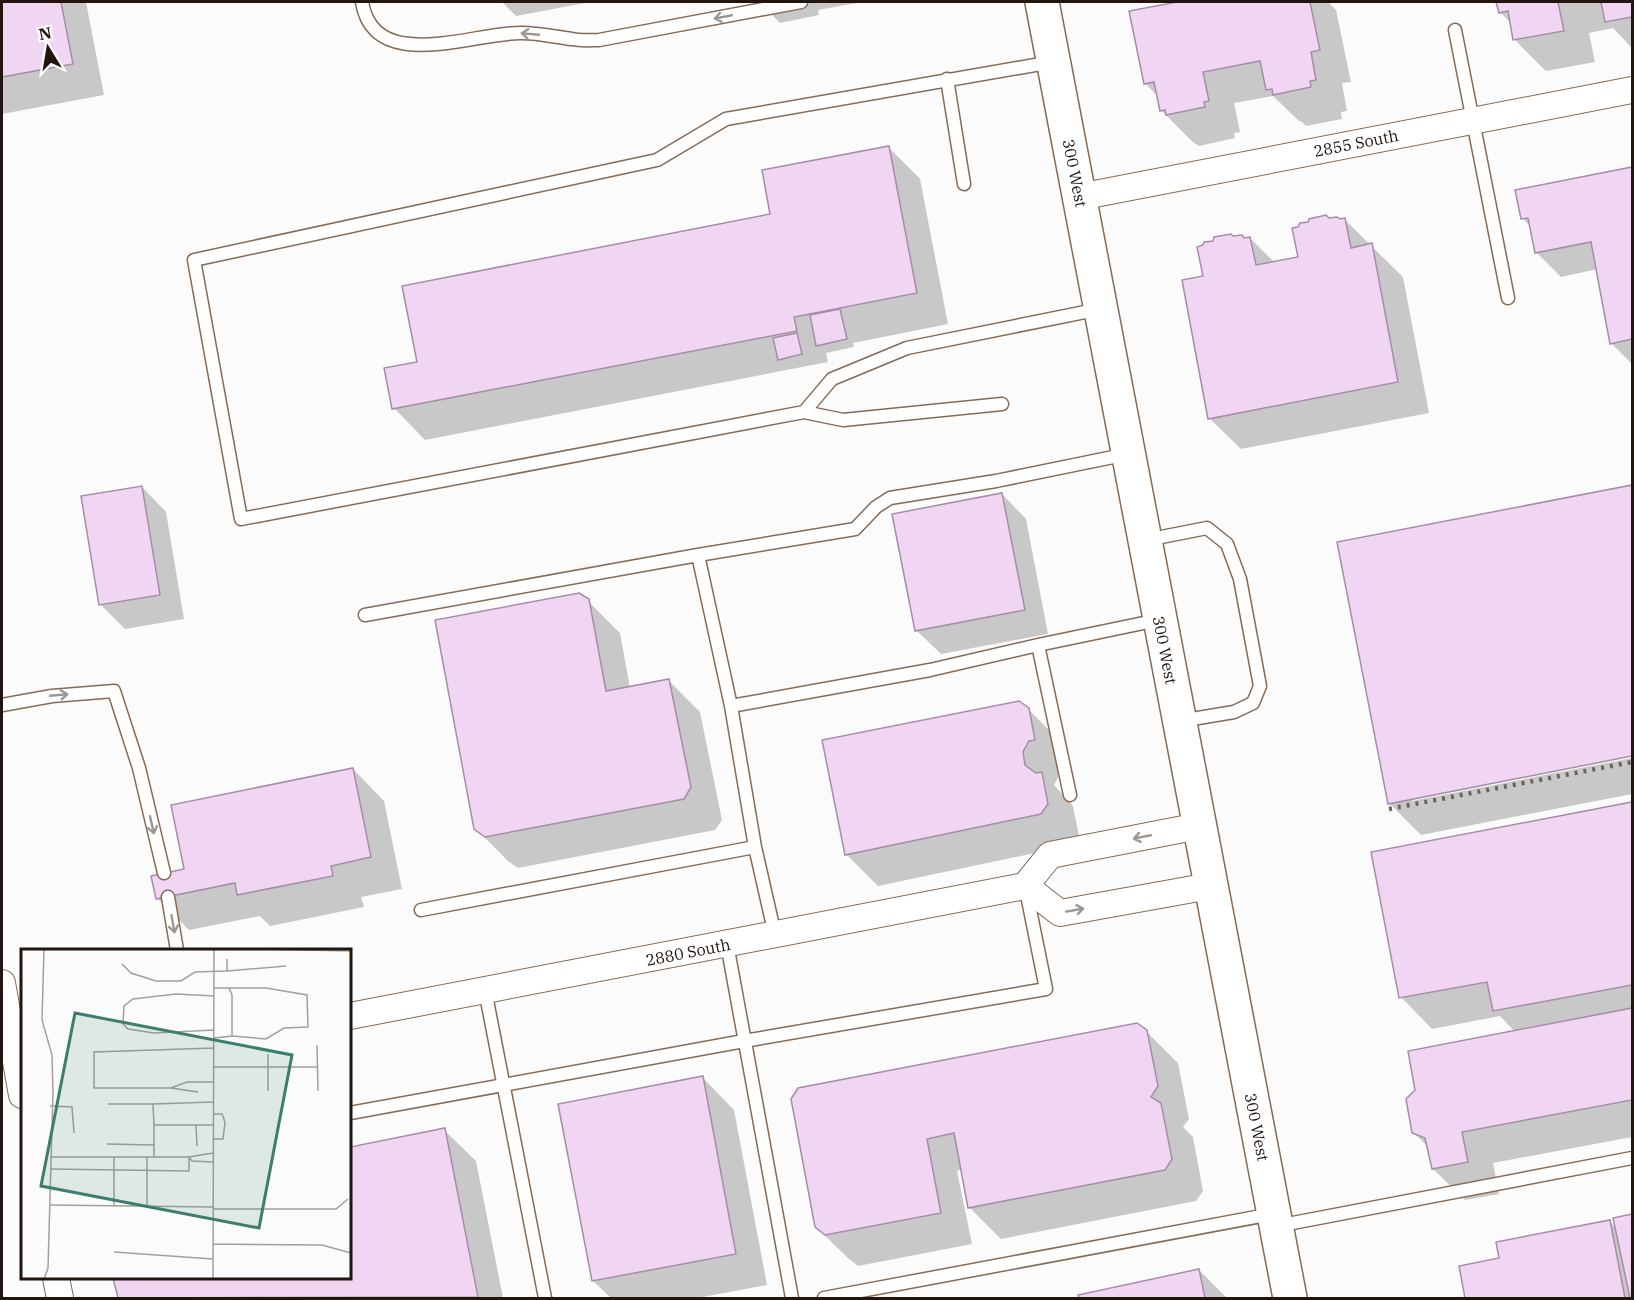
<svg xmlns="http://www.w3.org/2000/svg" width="1634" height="1300" font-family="'IBM Plex Serif',serif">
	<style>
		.shadow { fill: #0003 }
		.building { fill: #f1d6f3; stroke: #a58da8; stroke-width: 1.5 }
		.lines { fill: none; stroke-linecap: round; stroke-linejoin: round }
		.lane-casing { stroke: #866a54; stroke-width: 15 }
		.street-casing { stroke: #866a54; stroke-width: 28 }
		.secondary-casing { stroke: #866a54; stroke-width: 36 }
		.lane { stroke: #fff; stroke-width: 12 }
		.street { stroke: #fff; stroke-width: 26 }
		.secondary { stroke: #fff; stroke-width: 33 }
		.rail { stroke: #6b635e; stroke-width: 4.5; stroke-dasharray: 3 6; stroke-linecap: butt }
		.oneway { stroke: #9b9692 }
		.labels { text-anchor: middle; stroke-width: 5; stroke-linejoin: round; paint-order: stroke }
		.street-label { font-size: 16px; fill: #21150d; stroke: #fff }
		.inset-road { fill: none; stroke: #a49f9c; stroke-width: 1.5 }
		.view { fill: #3c7d6d; fill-opacity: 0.15; stroke: #3c7d6d; stroke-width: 3 }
		.inset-edge { fill: none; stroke: #21150d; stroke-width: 3 }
	</style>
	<rect width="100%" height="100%" fill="#fbfbfb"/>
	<path class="shadow" d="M 2,2 L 86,2 L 104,95 L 2,114 Z
		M 502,2 L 590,2 L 516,16 Z
		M 759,2 L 862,2 L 818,10 L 819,15 L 780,23 Z
		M 1185,2 L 1328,2 L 1336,10 L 1351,82 L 1342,83 L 1347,111 L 1341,112 L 1342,119 L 1306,126 L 1301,121 L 1299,121 L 1273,96 L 1234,103 L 1240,132 L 1234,133 L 1235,138 L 1199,146 L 1193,142 L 1161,110 L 1158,97 L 1145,83 L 1131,12 Z
		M 1498,2 L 1632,2 L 1632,48 L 1613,28 L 1589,33 L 1595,62 L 1546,71 L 1515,40 L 1512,24 L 1500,12 Z
		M 888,147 L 920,179 L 948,324 L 853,343 L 854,347 L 826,353 L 828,362 L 425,440 L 394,408 L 772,216 Z
		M 1632,169 L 1632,364 L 1611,343 L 1598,269 L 1561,277 L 1536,252 L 1531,227 L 1522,218 L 1517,191 Z
		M 1329,220 L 1345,220 L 1403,277 L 1429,413 L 1241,449 L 1209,418 L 1205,277 L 1244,239 L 1250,238 L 1275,263 L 1300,258 Z
		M 1632,486 L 1632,755 L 1412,798 L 1412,801 L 1632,758 L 1632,794 L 1421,835 L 1389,803 L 1339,543 Z
		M 142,487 L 166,512 L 184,619 L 125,629 L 101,605 Z
		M 1002,494 L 1026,519 L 1048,634 L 941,654 L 916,630 Z
		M 588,601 L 620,633 L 630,688 L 669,681 L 700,712 L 722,820 L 715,830 L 518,868 L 508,861 L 476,829 Z
		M 1028,709 L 1061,742 L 1061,772 L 1054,785 L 1073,806 L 1079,836 L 1073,845 L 878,886 L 846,854 Z
		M 353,769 L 384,801 L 402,889 L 361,897 L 364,907 L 270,926 L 260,916 L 189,930 L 157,898 L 186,870 Z
		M 1632,803 L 1632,1137 L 1493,1163 L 1499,1194 L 1465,1200 L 1433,1169 L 1429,1148 L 1414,1133 L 1515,1032 L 1500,1016 L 1432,1029 L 1401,997 L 1373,853 Z
		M 1146,1031 L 1178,1063 L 1189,1119 L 1183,1127 L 1193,1137 L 1203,1191 L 1196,1201 L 1001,1239 L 969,1207 L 962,1169 L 957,1171 L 972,1244 L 858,1266 L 849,1259 L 816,1227 L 792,1099 Z
		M 703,1078 L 734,1110 L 767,1285 L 697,1298 L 611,1298 L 593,1281 Z
		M 444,1130 L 476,1161 L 503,1298 L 119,1298 L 115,1278 L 350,1278 L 350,1148 Z
		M 1632,1216 L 1632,1298 L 1467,1298 L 1461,1267 L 1501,1259 L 1609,1221 L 1617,1229 L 1615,1219 Z
		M 1199,1270 L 1227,1298 L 1081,1298 L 1080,1296 Z"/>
	<path class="building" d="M 2,2 L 61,2 L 73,64 L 2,77 Z
		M 1177,2 L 1310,2 L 1320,50 L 1311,52 L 1316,80 L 1310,81 L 1311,87 L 1273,95 L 1272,89 L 1266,90 L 1260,61 L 1203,72 L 1209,101 L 1204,102 L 1205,107 L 1166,115 L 1165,110 L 1160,111 L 1154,82 L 1144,84 L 1129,11 Z
		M 1496,2 L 1558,2 L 1564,31 L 1513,40 L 1508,11 L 1499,13 Z
		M 1601,2 L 1632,2 L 1632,17 L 1605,22 Z
		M 889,146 L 917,293 L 794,317 L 797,331 L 392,409 L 384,368 L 417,362 L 402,286 L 770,214 L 762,170 Z
		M 1632,167 L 1632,339 L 1610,344 L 1591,242 L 1535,253 L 1528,218 L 1521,219 L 1515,190 Z
		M 1326,215 L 1329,218 L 1337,217 L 1340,219 L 1345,218 L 1351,248 L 1372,243 L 1398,382 L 1208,419 L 1182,280 L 1203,276 L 1197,247 L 1203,245 L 1204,242 L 1213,241 L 1214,237 L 1231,234 L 1233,236 L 1242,235 L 1244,238 L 1250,237 L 1256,265 L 1298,257 L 1292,228 L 1298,227 L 1300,223 L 1308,222 L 1309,219 Z
		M 840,309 L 847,339 L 816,346 L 810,315 Z
		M 797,333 L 802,354 L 778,360 L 773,338 Z
		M 1632,485 L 1632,756 L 1388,804 L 1337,542 Z
		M 142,486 L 160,595 L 99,605 L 81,496 Z
		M 1002,493 L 1025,610 L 915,631 L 892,514 Z
		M 579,593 L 589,599 L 606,691 L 669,679 L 691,787 L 684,799 L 485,837 L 474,829 L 435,620 Z
		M 1019,701 L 1029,708 L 1035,740 L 1029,741 L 1023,752 L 1025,765 L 1036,773 L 1042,772 L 1048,804 L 1041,814 L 845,855 L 822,740 Z
		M 353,768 L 371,857 L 331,866 L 333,876 L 237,895 L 235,883 L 156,899 L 151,876 L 184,869 L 171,805 Z
		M 1632,802 L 1632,985 L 1493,1011 L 1487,982 L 1399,998 L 1371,852 Z
		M 1632,1008 L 1632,1100 L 1462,1132 L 1468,1162 L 1432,1169 L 1425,1138 L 1412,1133 L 1406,1099 L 1415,1090 L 1408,1051 Z
		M 1137,1023 L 1147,1030 L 1158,1086 L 1151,1097 L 1161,1103 L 1172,1159 L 1165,1170 L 968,1208 L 954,1133 L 927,1139 L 941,1213 L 825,1235 L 815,1227 L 791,1099 L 798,1088 Z
		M 703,1076 L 736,1254 L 592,1281 L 558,1104 Z
		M 445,1128 L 478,1297 L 118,1298 L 113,1278 L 350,1278 L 350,1147 Z
		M 1632,1214 L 1632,1298 L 1630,1298 L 1613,1218 Z
		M 1610,1220 L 1625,1298 L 1465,1298 L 1459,1266 L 1499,1258 L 1496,1242 Z
		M 1199,1269 L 1205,1298 L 1079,1298 L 1078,1295 Z"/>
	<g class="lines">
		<g class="lane-casing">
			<path id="lane" d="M 362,2 C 374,75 474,32 522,33 C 539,33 555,37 572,39 C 581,41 590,40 599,40 L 801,2
				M 1455,30 L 1508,298
				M 1052,62 L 726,119 L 657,160 L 194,260 L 241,519 L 804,412 L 832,379 L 907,348 L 1100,309
				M 947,79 L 964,184
				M 804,412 L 843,420 L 1002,404
				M 1146,540 L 1207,528 L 1227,544 L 1240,579 L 1260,686 L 1253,703 L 1234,712 L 1180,721
				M 698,555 L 855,529 L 876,507 L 890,498 L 996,481 L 1128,454
				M 365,615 L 698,555 L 731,706
				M 1038,645 L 1070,795
				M 2,705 L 52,696 L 114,691 L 139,768 L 164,873
				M 168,897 L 177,950
				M 421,910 L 755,847
				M 775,935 L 755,847 L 731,706 L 930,670 L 1038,645 L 1158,620
				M 727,944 L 792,1298
				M 485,990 L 545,1298
				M 350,1113 L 744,1041 L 1046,989 L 1026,890
				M 1277,1226 L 1632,1158
				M 824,1298 L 1272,1214"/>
		</g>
		<g class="street-casing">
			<path id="street" d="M 1079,197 L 1632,90
				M 1025,886 L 1060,913 L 1210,886
				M 2,983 L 22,1095
				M 350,1016 L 1025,886 L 1050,855 L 1199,826
				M 56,1278 L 60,1298"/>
		</g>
		<g class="secondary-casing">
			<path id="secondary" d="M 1042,2 L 1290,1298"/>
		</g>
		<use href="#lane" class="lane"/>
		<use href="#street" class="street"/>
		<use href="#secondary" class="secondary"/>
		<path class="rail" d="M 1389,809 L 1632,762"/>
	</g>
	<defs><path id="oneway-shaft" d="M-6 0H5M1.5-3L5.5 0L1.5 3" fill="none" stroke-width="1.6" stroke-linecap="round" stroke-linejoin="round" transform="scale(1.5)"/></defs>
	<g class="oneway">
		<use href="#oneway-shaft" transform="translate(723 17) rotate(169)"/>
		<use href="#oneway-shaft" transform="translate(530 34) rotate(-175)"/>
		<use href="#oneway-shaft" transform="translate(59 695) rotate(-5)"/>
		<use href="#oneway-shaft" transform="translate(152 825) rotate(77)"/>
		<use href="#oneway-shaft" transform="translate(1142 837) rotate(169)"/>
		<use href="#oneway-shaft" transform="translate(1075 910) rotate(-10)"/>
		<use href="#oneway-shaft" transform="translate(173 924) rotate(80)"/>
	</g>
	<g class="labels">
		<g class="street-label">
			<text transform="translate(1356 143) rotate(-11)" y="6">2855 South</text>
			<text transform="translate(1075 173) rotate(79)" y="6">300 West</text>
			<text transform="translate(1165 650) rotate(79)" y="6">300 West</text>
			<text transform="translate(688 952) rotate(-11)" y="6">2880 South</text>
			<text transform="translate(1257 1127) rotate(79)" y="6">300 West</text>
		</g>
	</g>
	<g transform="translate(21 949)">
		<rect width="330" height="330" fill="#fbfbfb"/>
		<path class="inset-road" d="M 234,0 L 330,2M 101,15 L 110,24 L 135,32 L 160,32 L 174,23 L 206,22 L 206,10M 206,22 L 265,17M 193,39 L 208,39 L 211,46 L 211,87 L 193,89M 208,39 L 245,39 L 286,46 L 287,78 L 263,79 L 245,90 L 211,87M 193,47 L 155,45 L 112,50 L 103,57 L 102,75 L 107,80 L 133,84 L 193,81M 296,96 L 297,142M 247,105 L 247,142M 192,118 L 296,118M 192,133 L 166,133 L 150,139 L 73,139 L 73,103 L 193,99M 150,139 L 177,143M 87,155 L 132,155 L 133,176M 132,155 L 192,153M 29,157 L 51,158 L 53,184M 175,176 L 176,197M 192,190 L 202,190 L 204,173 L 201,165 L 192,165M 86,195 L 133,196M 29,208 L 168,208 L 192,204M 133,208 L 133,176 L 192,176M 168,208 L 171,212 L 192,213M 29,220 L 168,222 L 168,208M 28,256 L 192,258M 93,257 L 93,208M 126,258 L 126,208M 192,260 L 315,260 L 327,250M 192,295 L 301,296 L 330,304M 93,303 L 192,310M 23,330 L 27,319 L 32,144 L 31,106 L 21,71 L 23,0M 192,330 L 193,0"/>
		<path class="view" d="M 54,64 L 271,106 L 238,279 L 20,237 Z"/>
		<rect width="330" height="330" class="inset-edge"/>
	</g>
	<rect width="1634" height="1300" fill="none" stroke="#21150d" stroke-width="6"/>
	<g transform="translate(48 48) rotate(349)" stroke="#ffffff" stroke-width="4.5" paint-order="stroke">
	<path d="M0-4.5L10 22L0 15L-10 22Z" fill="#21150d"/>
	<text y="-9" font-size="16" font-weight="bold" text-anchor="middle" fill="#21150d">N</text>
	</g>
</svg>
